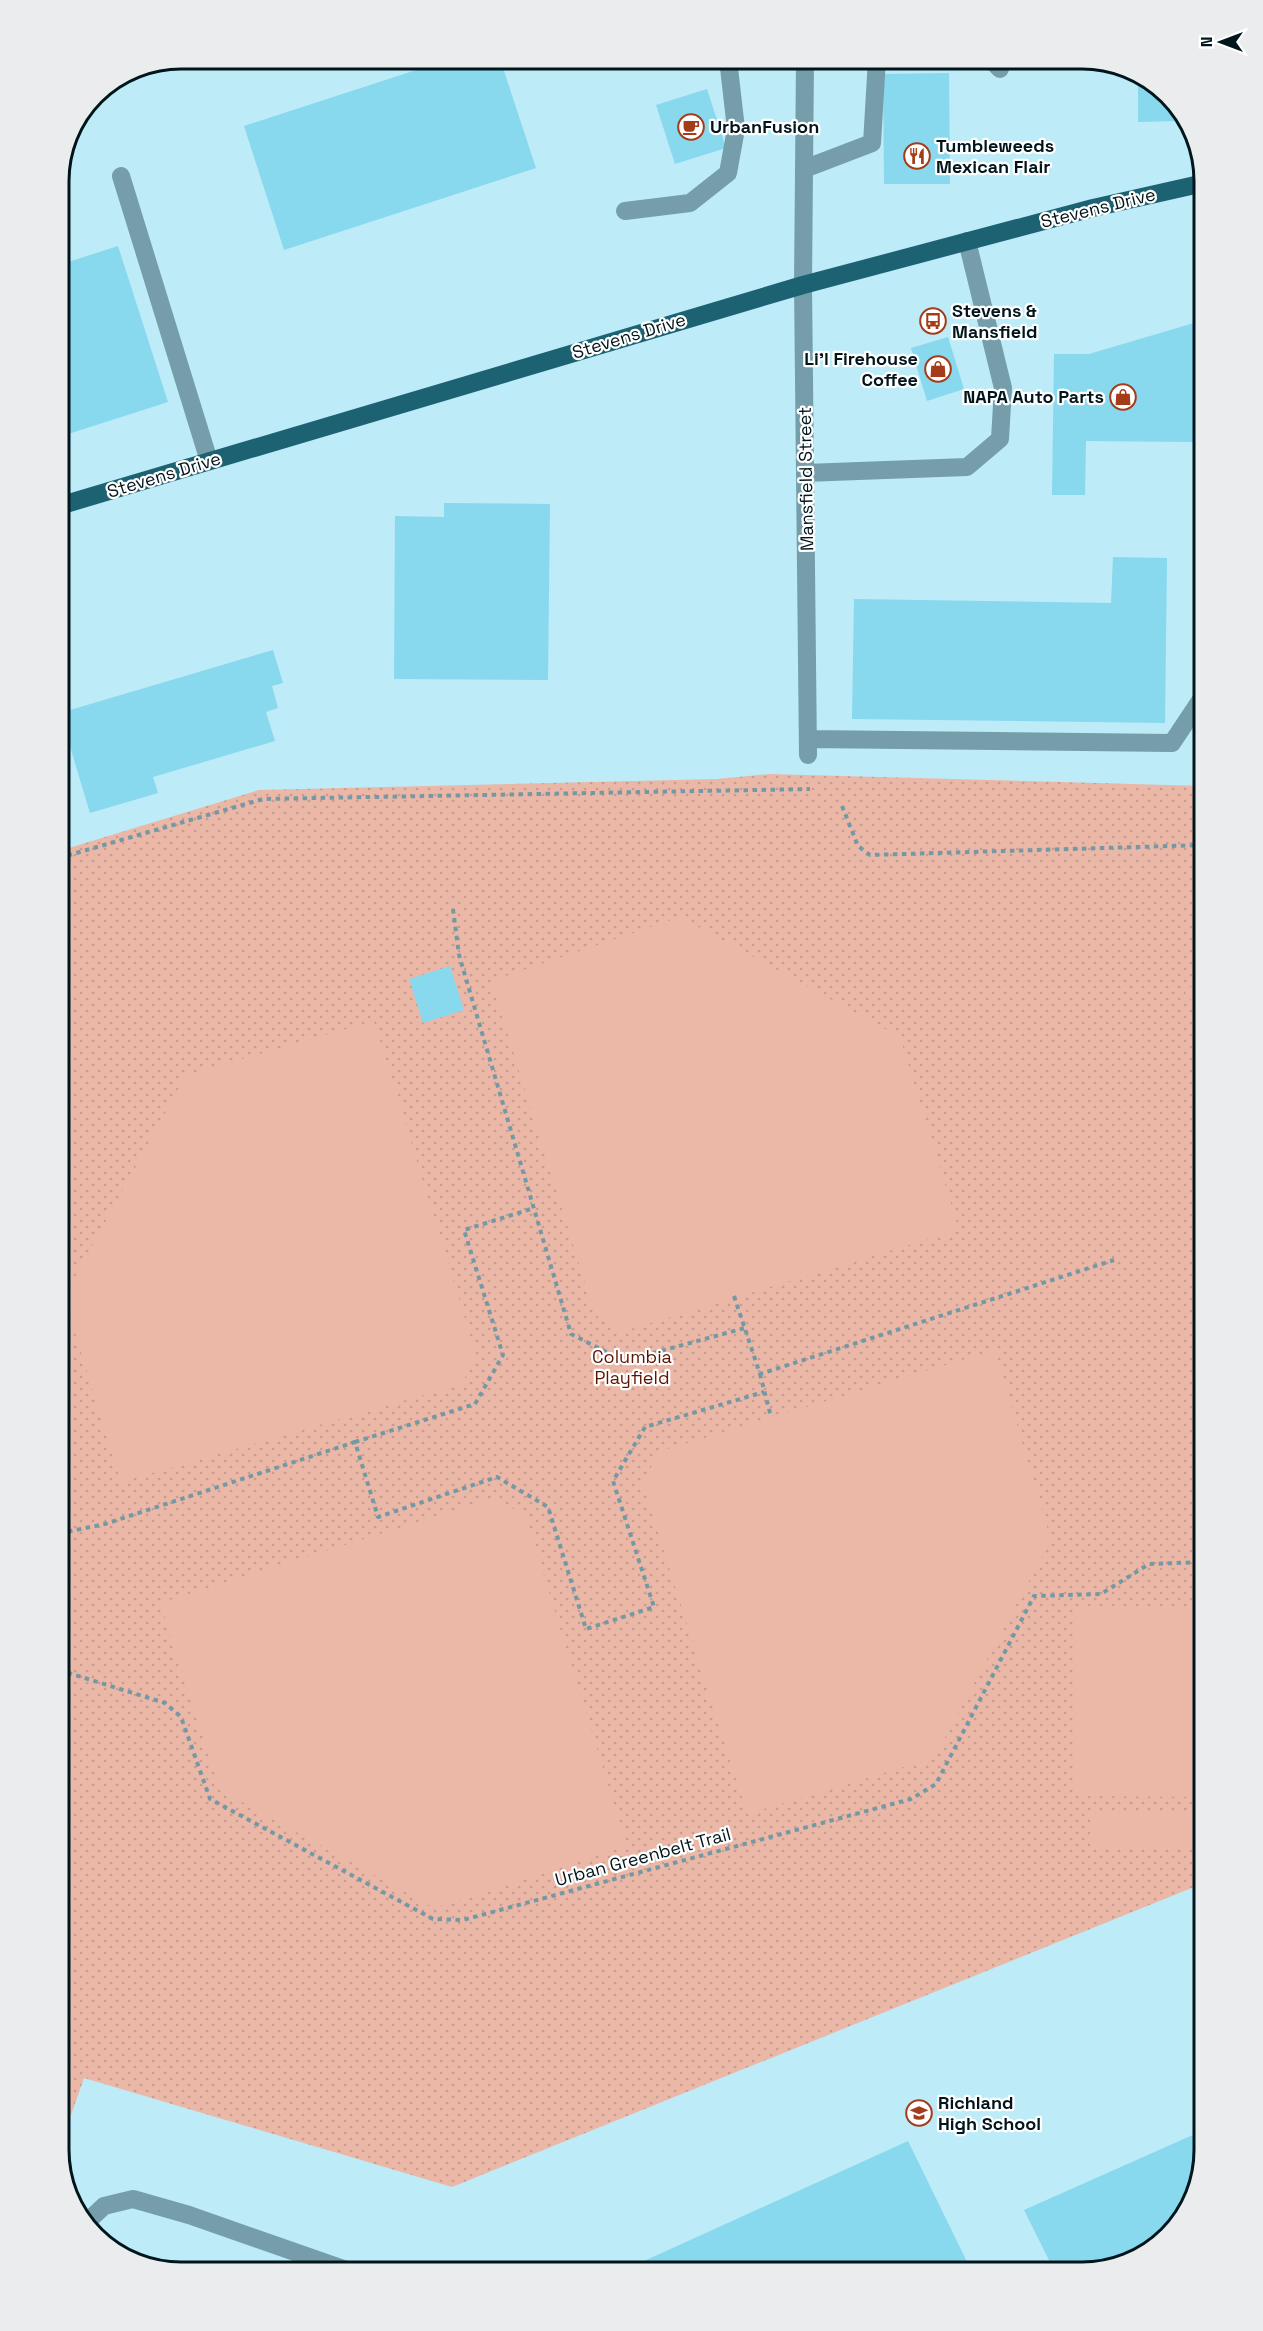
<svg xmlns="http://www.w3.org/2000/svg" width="1263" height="2331" font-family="'Space Grotesk',sans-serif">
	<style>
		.grass { fill: url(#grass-dots) }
		.garden { fill: #ebb8a8 }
		.building { fill: #88d8ee }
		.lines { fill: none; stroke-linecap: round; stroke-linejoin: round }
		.path { stroke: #7599a4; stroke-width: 4; stroke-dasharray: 4.5 4.5; stroke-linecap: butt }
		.minor { stroke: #759eaa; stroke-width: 18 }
		.major { stroke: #1c6273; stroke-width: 18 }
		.labels { text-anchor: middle; stroke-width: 4.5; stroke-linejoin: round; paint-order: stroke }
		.poi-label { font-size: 18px; font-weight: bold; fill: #00161c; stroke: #fff; text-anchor: start }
		.street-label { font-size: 18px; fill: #00161c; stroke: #fff }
		.park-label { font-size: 18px; fill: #5d1500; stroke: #fff }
		.rim { fill: none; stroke: #00161c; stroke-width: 3 }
	</style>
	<defs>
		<pattern id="grass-dots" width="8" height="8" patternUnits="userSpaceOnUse" patternTransform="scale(1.5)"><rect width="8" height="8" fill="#ebb8a8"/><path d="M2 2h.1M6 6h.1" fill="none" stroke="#c89d90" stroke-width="1.8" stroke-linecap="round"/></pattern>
	</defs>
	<rect width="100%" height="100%" fill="#bdebf8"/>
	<path class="grass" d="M 769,774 L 1204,786 L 1204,1883 L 452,2187 L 84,2078 L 59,2149 L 59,851 L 259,790 L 717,779 Z"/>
	<path class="garden" d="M 680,917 L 900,1037 L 959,1230 L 621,1332 L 595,1315 L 491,981 Z
		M 1204,974 L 1204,1013 L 1185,993 Z
		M 374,1021 L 476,1354 L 462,1384 L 121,1482 L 64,1297 L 186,1075 Z
		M 995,1350 L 1051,1540 L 934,1758 L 747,1814 L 642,1482 L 661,1451 Z
		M 491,1499 L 525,1514 L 627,1846 L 434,1908 L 220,1790 L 160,1603 Z
		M 1076,1606 L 1204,1607 L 1204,1797 L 1075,1796 Z
		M 1202,1813 L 1203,1846 L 1090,1846 L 1090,1814 Z"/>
	<path class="building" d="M 450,59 L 500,59 L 536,168 L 284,250 L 244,126 Z
		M 949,73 L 950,184 L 884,184 L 883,74 Z
		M 1138,75 L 1150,79 L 1177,113 L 1178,121 L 1138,122 Z
		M 707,89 L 726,148 L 675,164 L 656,105 Z
		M 118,246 L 168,402 L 59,437 L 59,265 Z
		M 1194,323 L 1193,442 L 1086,441 L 1085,495 L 1052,495 L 1054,354 L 1089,354 Z
		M 948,337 L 964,389 L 927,401 L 911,348 Z
		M 444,503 L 550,504 L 548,680 L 394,679 L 395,516 L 444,517 Z
		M 1113,557 L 1167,558 L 1165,723 L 852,719 L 854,599 L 1111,603 Z
		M 273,650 L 283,683 L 272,686 L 278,708 L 266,712 L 275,741 L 153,777 L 158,793 L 90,813 L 60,713 Z
		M 59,732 L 67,757 L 59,760 Z
		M 450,966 L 464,1010 L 423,1023 L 409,979 Z
		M 1204,2130 L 1204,2150 L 1184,2218 L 1129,2263 L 1082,2272 L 1055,2272 L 1024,2210 Z
		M 908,2141 L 972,2272 L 620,2272 Z"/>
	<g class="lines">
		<path class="path" d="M 842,806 L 858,846 L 870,855 L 1204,845
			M 59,858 L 263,799 L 810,789
			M 453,909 L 459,955 L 571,1334 L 624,1361 L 745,1328
			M 734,1296 L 760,1374 L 1114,1260
			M 760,1374 L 771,1417
			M 355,1442 L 475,1404 L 503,1355 L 464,1230 L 534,1208
			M 59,1530 L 71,1531 L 105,1524 L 355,1442 L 378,1517 L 497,1477 L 548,1507 L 586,1629 L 654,1607 L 613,1481 L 645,1427 L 764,1392
			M 59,1670 L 165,1703 L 181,1717 L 210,1799 L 433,1919 L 463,1920 L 911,1799 L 936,1784 L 1034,1596 L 1101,1594 L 1149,1564 L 1204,1562"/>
		<path class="minor" d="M 805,59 L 803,285 L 808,755
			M 990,59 L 1000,69
			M 804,169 L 872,143 L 877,59
			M 121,176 L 209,461
			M 625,211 L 690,203 L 728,173 L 736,129 L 728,59
			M 805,473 L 967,467 L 1000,439 L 1003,388 L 967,241
			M 808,739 L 1172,743 L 1204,695
			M 88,2221 L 104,2206 L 133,2199 L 189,2215 L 352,2272"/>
		<path class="major" d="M 59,506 L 803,285 L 1093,208 L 1204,183"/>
	</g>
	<defs>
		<g id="cafe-ring" transform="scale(1.35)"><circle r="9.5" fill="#fff" stroke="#a43c1a" stroke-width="1.5"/><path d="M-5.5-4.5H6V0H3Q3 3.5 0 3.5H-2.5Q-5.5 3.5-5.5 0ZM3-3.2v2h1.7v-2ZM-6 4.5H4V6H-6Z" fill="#a43c1a"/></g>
		<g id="restaurant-ring" transform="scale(1.35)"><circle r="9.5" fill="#fff" stroke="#a43c1a" stroke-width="1.5"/><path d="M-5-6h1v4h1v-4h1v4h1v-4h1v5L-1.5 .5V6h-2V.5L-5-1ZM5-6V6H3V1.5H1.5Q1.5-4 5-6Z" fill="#a43c1a"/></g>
		<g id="bus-ring" transform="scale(1.35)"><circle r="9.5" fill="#fff" stroke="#a43c1a" stroke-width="1.5"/><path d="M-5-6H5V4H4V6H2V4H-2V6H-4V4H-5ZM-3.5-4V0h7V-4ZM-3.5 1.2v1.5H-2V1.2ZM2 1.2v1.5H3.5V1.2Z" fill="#a43c1a"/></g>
		<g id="shop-ring" transform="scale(1.35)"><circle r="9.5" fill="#fff" stroke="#a43c1a" stroke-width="1.5"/><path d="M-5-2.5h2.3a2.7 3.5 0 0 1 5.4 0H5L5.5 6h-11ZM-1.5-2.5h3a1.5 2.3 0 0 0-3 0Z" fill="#a43c1a"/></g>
		<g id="school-ring" transform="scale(1.35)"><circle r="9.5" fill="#fff" stroke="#a43c1a" stroke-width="1.5"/><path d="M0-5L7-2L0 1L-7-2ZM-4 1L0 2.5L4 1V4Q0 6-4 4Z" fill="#a43c1a"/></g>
	</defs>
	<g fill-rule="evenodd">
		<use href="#cafe-ring" x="691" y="127"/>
		<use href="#restaurant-ring" x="917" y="156"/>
		<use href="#bus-ring" x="933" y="321"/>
		<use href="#shop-ring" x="938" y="369"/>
		<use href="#shop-ring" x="1123" y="397"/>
		<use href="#school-ring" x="919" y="2113"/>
	</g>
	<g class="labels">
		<g class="poi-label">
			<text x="710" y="133">UrbanFusion</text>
			<text x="936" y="152">Tumbleweeds<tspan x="936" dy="21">Mexican Flair</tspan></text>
			<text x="952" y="317">Stevens &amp;<tspan x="952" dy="21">Mansfield</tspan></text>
			<text x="918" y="365" text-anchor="end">Li'l Firehouse<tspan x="918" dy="21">Coffee</tspan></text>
			<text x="1104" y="403" text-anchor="end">NAPA Auto Parts</text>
			<text x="938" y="2109">Richland<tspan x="938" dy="21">High School</tspan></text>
		</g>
		<g class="street-label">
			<text transform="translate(1098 208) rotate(-14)" y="6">Stevens Drive</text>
			<text transform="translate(629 336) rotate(-17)" y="6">Stevens Drive</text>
			<text transform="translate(164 475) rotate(-17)" y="6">Stevens Drive</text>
			<text transform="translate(806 479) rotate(-91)" y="6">Mansfield Street</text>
			<text transform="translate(643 1857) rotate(-15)" y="6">Urban Greenbelt Trail</text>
		</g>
		<g class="park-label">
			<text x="632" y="1363">Columbia<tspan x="632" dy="21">Playfield</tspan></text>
		</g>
	</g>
	<path d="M0 0H1263V2331H0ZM181 69H1082A112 112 0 0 1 1194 181V2150A112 112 0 0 1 1082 2262H181A112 112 0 0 1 69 2150V181A112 112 0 0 1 181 69Z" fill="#ebeced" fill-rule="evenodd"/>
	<path class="rim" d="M181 69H1082A112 112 0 0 1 1194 181V2150A112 112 0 0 1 1082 2262H181A112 112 0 0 1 69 2150V181A112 112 0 0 1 181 69Z"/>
	<g transform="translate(1221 42) rotate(270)" stroke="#ffffff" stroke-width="4.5" paint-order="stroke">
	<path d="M0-4.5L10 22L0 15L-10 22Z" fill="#00161c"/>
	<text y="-9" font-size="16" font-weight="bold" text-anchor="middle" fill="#00161c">N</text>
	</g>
</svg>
